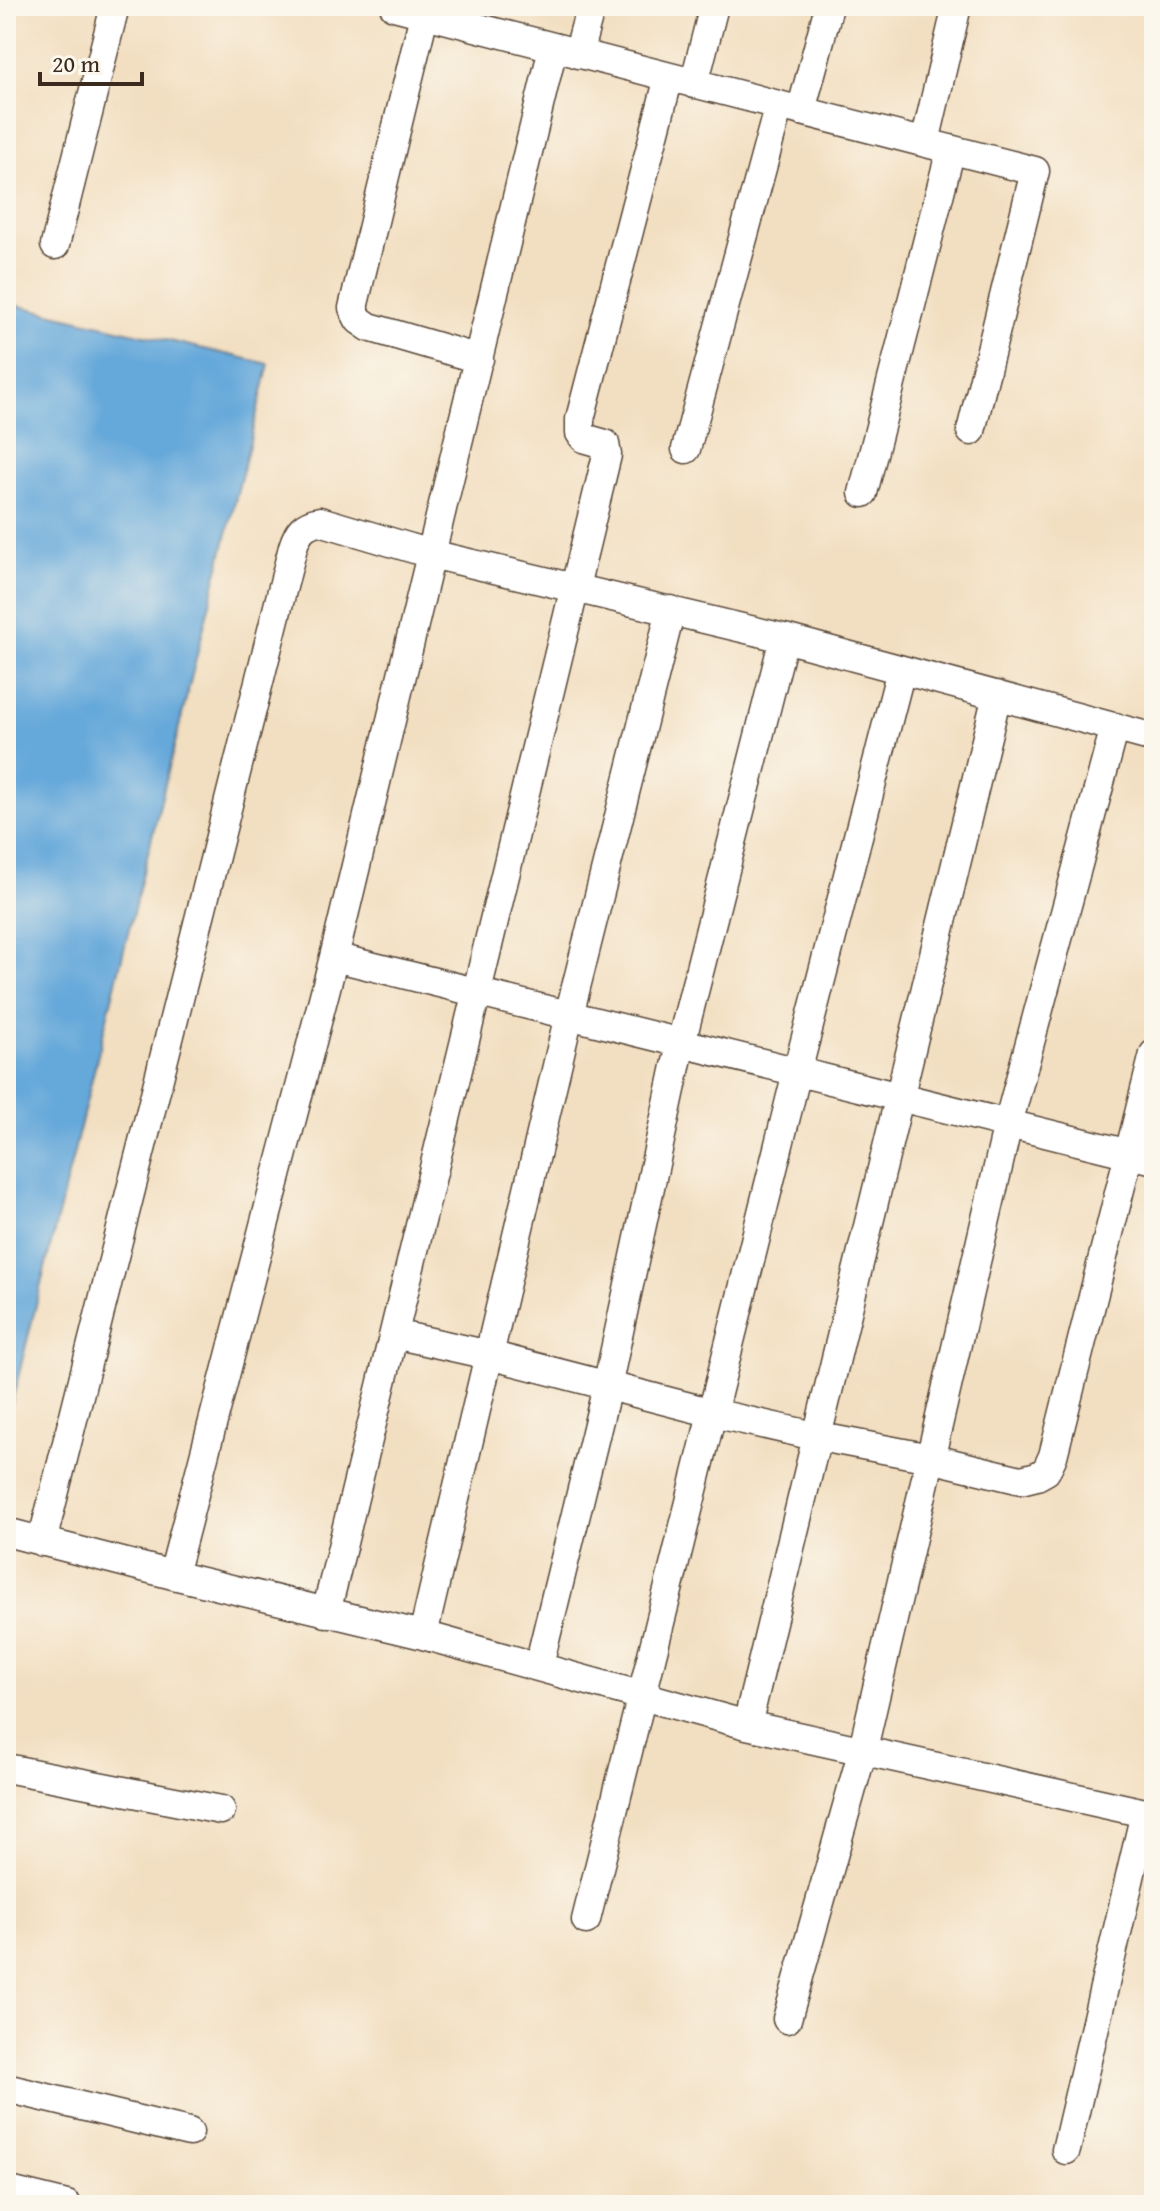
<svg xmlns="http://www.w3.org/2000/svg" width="1160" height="2211" font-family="'Gentium Book Plus',serif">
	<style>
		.water { fill: #65a8da; stroke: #50697c; stroke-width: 2 }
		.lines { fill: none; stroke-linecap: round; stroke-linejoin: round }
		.minor-casing { stroke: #564536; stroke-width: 31 }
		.minor { stroke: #fff; stroke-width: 28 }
	</style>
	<rect width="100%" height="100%" fill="#fbf7ec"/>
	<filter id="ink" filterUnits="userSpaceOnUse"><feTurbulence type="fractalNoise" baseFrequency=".0125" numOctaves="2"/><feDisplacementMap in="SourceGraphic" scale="16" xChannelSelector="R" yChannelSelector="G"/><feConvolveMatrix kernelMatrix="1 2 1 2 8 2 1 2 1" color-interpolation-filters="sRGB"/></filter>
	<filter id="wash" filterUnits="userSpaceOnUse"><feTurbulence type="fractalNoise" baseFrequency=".006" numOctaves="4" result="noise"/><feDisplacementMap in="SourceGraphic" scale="32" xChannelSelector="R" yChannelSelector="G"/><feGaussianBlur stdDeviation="1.8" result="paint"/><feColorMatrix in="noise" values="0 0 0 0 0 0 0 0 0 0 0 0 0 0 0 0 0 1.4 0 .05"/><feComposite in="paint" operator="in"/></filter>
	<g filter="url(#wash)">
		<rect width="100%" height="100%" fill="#f2dec0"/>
		<path class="water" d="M 6,303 L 269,364 L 6,1426 Z"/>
	</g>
	<g filter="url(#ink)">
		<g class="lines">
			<g class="minor-casing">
				<path id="minor" d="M 394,6 L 1035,171 L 971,431
					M 424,15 L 353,308 L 359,320 L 369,327 L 479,359
					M 578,54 L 591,6
					M 694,84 L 714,6
					M 801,111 L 829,6
					M 925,142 L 957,6
					M 55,245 L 115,6
					M 686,449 L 779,105
					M 863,493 L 951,149
					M 334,957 L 1154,1160
					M 394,1334 L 489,1355 L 713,1413 L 815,1436 L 930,1458 L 1021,1480 L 1037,1476 L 1046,1471 L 1053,1456 L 1154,1054
					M 6,1532 L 173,1575 L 423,1635 L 747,1725 L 1154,1815
					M 42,1542 L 293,547 C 298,531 303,524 320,521 L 431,554 L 784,638 L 1154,738
					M 173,1575 L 334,957 L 553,48
					M 326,1613 L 607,455 L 605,444 L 584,438 L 580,433 L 580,419 L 669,77
					M 423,1635 L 569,1015 L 671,610
					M 539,1665 L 607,1387 L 681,1043 L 784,638
					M 747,1725 L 997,695
					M 6,1768 L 221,1810
					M 586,1920 L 797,1072 L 901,670
					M 787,2019 L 862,1753 L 1008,1124 L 1115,727
					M 6,2088 L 189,2132
					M 1066,2150 L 1145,1813
					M 6,2190 L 67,2205"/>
			</g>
			<use href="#minor" class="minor"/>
		</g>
	</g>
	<rect width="1160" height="2211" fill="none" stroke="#fbf7ec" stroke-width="32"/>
	<path d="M40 72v12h102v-12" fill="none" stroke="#3b2a1e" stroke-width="4"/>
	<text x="52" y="72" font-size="24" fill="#3b2a1e" stroke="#fbf7ec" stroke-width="6" paint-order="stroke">20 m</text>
</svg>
